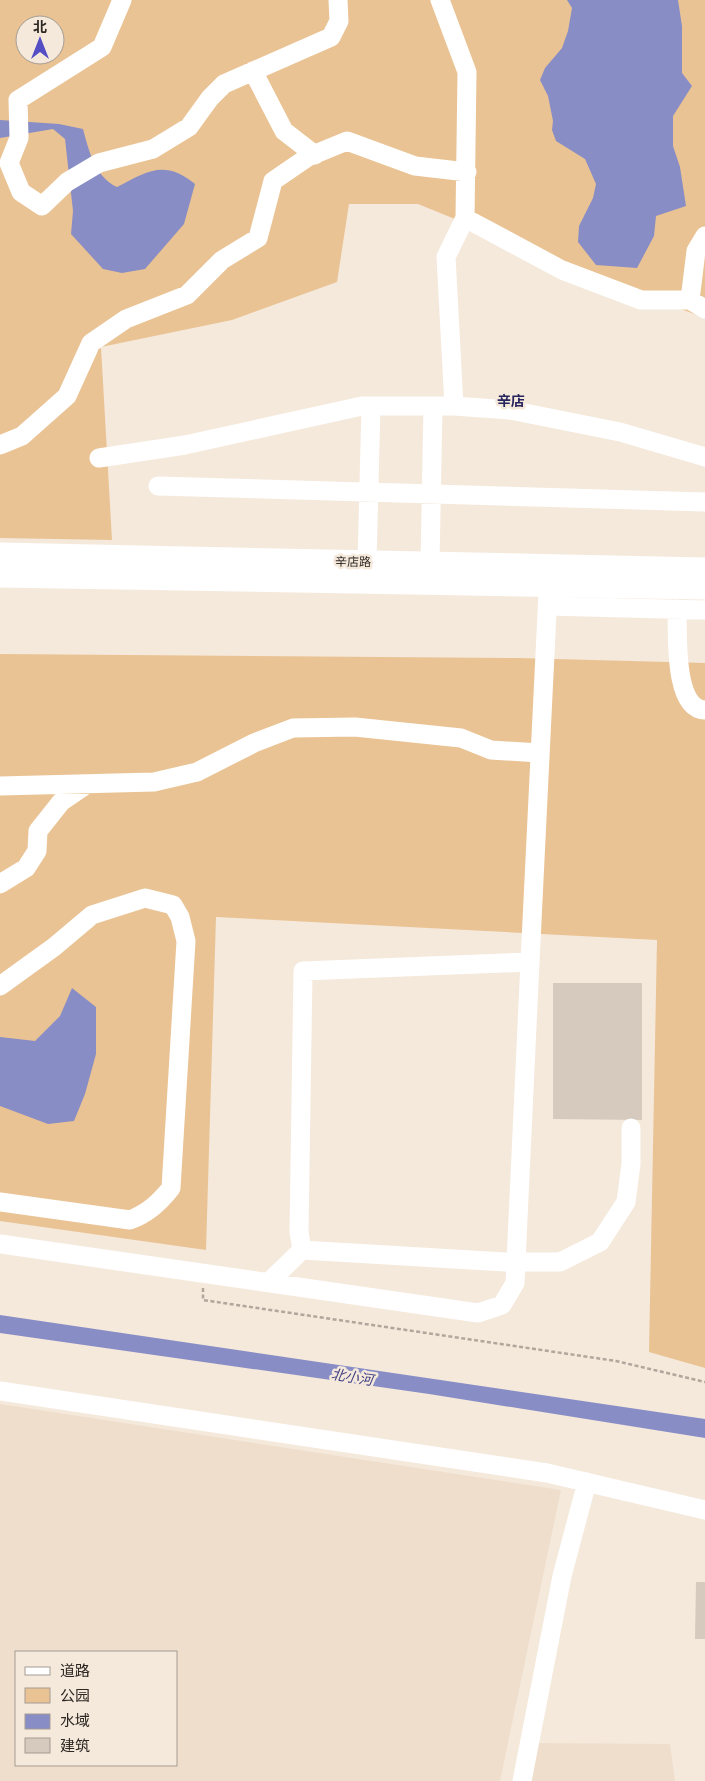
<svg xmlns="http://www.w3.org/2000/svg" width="705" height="1781" font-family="'Fira Sans','Noto Sans SC',sans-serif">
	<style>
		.built { fill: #efdecb; fill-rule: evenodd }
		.green { fill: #eac394; fill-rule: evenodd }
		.water { fill: #888dc6 }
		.building { fill: #d5cabd }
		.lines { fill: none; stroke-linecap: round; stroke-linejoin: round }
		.path { stroke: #b0a69c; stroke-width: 2.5; stroke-dasharray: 4 2.5; stroke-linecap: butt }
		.minor { stroke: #fff; stroke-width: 19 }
		.major { stroke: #fff; stroke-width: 25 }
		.labels { text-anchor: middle; stroke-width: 5; stroke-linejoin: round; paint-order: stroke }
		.street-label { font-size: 12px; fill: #2c2722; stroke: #f5e9dc }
		.neighbourhood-label { font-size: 14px; font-weight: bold; fill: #26245d; stroke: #f5e9dc }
		.water-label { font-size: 14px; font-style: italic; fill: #3c3b82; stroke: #f5e9dc }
	</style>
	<rect width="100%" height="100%" fill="#f5e9dc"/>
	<path class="built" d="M 0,1404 L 561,1490 L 500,1781 L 0,1781 ZM 16,1652 L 176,1652 L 176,1765 L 16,1765 Z
		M 533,1743 L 670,1744 L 675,1781 L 527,1781 Z"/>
	<path class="green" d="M 0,0 L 705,0 L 705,318 L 627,289 L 418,204 L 349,204 L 337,282 L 232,320 L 101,347 L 112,540 L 0,538 ZM 25,25 L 55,25 L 55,55 L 25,55 Z
		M 0,654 L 518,658 L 705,663 L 705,1368 L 649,1352 L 657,940 L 216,917 L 206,1250 L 0,1221 Z"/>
	<path class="water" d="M 567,0 L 678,0 L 682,26 L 682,73 L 692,86 L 673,116 L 673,146 L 680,167 L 686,206 L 656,216 L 654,236 L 637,268 L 596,265 L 578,242 L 579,226 L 593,198 L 596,184 L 585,159 L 556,141 L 552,130 L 553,121 L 548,96 L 540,80 L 545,68 L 562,48 L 568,31 L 572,8 Z
		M 0,120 L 59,124 L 83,129 C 89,151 95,177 117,187 C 147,171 165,159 195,184 L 184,224 L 145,269 L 122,273 L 103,269 L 71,234 L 73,211 L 65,139 L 53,129 L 0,138 Z
		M 72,988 L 96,1007 L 96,1054 L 85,1094 L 74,1121 L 48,1124 L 0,1106 L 0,1037 L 35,1041 L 60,1016 Z
		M 0,1315 L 705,1419 L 705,1438 L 429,1394 L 0,1333 Z"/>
	<path class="building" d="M 553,983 L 642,983 L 642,1120 L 553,1119 Z
		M 696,1582 L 705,1582 L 705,1639 L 695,1639 Z"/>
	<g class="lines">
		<path class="path" d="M 203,1288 L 203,1300 L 616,1361 L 705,1382"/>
		<path class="minor" d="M 122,0 L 102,47 L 18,100 L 19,138 L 9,163 L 21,192 L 42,206 L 67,182 L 99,163 L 153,149 L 189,127 L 210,98 L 224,84 L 331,37 L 339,21 L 338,0
			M 440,0 L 467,72 L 465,218 L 446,257 L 454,406
			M 253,71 L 284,131 L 315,155
			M 465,218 L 562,270 L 641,300 L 690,300 L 705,309
			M 690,300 L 696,251 L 705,236
			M 0,445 L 22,436 L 67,396 L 91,343 L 126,319 L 187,295 L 222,260 L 258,238 L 273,181 L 308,157 L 347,141 L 415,166 L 467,172
			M 99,458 L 185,445 L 362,406 L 454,406 L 510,410 L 620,432 L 705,457
			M 158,486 L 705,502
			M 367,562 L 371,406
			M 430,563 L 433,406
			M 547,606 L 705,610
			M 677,609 C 678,633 673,709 705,710
			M 0,786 L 154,782 L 197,772 L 254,743 L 293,728 L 355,727 L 461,738 L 491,750 L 540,753
			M 0,884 L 26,868 L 37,851 L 38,831 L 61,802 L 86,785
			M 530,962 L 549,572
			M 0,986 L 54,947 L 92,915 L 145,898 L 173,905 L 180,917 L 186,941 L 171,1188 C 159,1203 148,1213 130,1220 L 0,1202
			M 0,1244 L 478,1313 L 502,1305 L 515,1283 L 530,962 L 303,971 L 299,1232 L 302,1250 L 269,1282
			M 302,1250 L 505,1262 L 560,1262 L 600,1242 L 626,1202 L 631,1164 L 631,1128
			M 0,1391 L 547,1473 L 705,1510
			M 522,1781 L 562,1576 L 587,1482"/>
		<path class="major" d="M 0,555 L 705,570
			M 0,575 L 705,587"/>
	</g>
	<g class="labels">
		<g class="street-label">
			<text transform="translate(353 562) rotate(1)" y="4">辛店路</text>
		</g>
		<g class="neighbourhood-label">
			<text x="511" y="406">辛店</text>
		</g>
		<g class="water-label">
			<text transform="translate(352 1377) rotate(9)" y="5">北小河</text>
		</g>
	</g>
	<rect x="15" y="1651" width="162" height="115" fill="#f5e9dc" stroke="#a59b92"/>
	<rect x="25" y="1667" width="25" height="8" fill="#ffffff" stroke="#a59b92"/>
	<text x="60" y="1676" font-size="15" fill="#2c2722">道路</text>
	<rect x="25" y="1688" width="25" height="15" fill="#eac394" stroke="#a59b92"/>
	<text x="60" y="1701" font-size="15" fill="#2c2722">公园</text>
	<rect x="25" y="1714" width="25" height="15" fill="#888dc6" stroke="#a59b92"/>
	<text x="60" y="1726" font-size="15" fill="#2c2722">水域</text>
	<rect x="25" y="1738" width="25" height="15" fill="#d5cabd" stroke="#a59b92"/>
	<text x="60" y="1751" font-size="15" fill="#2c2722">建筑</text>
	<g transform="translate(40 40)"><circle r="24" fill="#f5e9dc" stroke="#a59b92"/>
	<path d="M0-4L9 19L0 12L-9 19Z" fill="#544ec5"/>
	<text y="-8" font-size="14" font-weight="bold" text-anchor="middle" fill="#2c2722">北</text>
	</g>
</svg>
